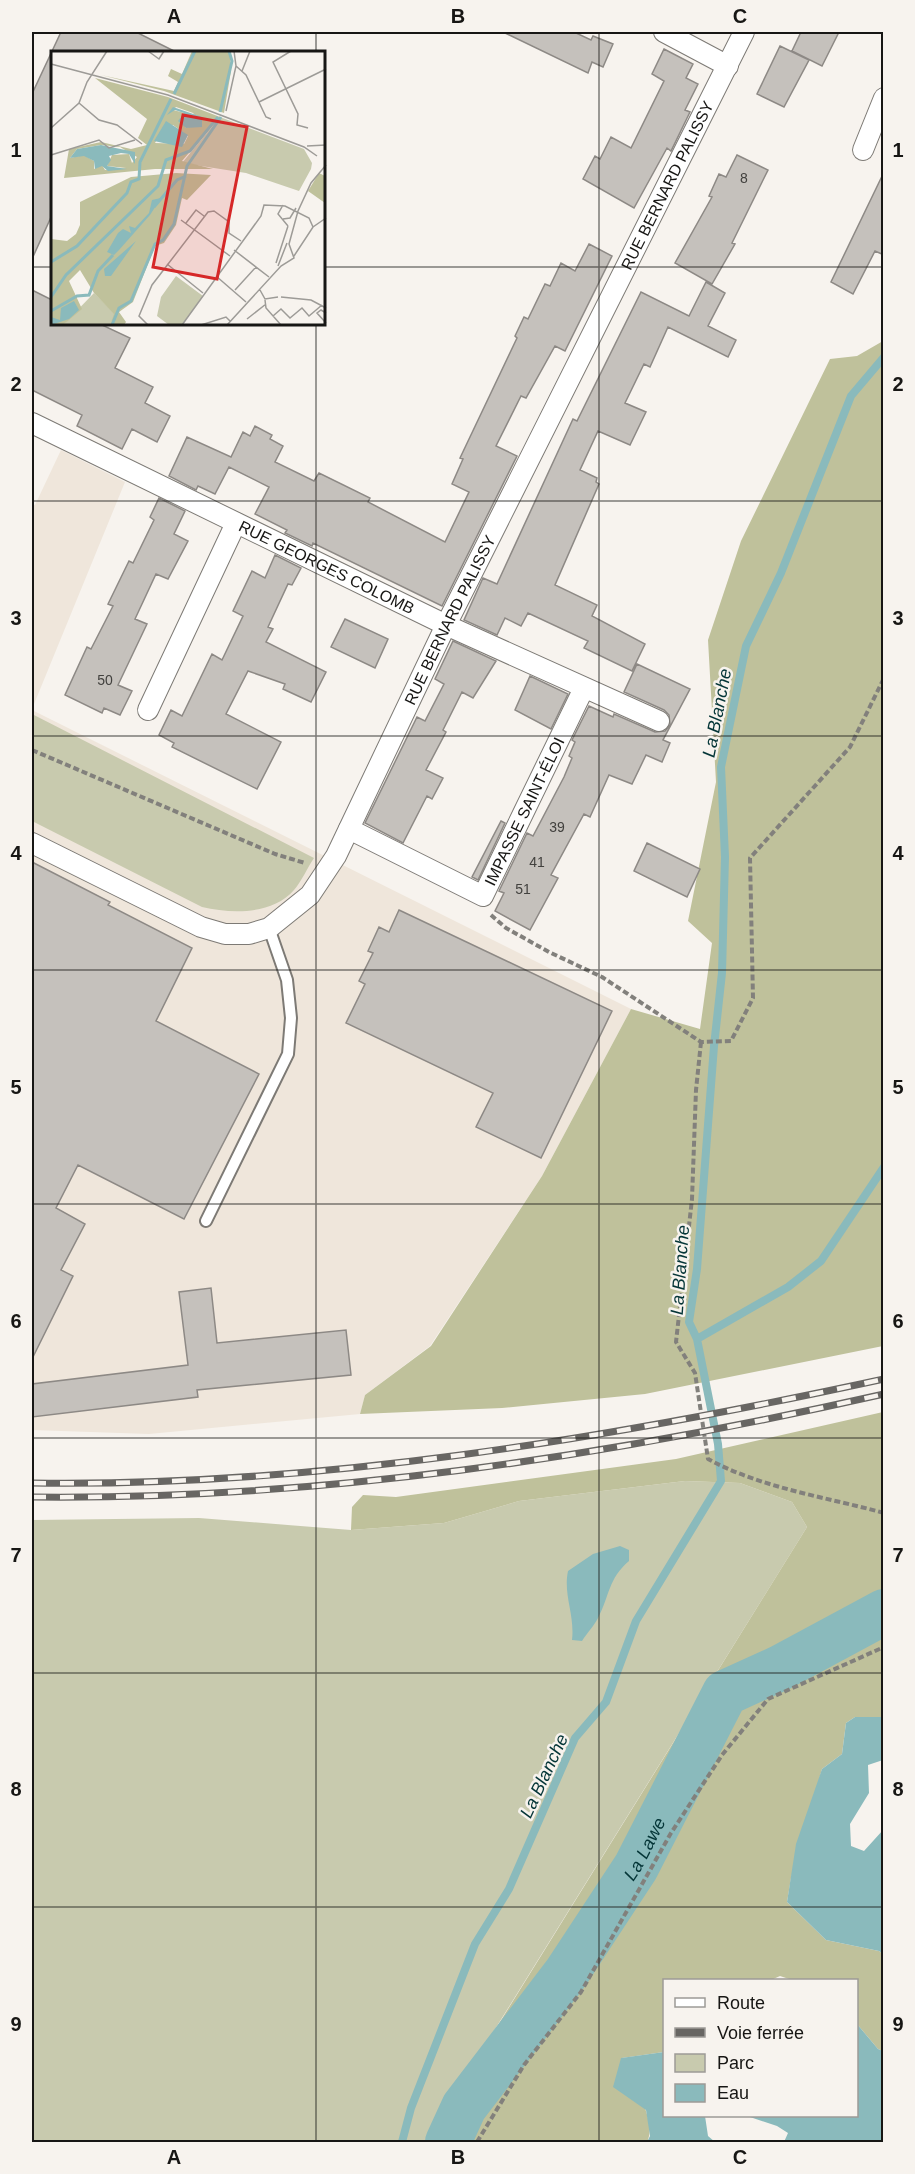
<svg xmlns="http://www.w3.org/2000/svg" width="915" height="2174" font-family="Helvetica,sans-serif">
	<style>
		.built { fill: #efe6db }
		.green { fill: #c8caae }
		.forest { fill: #bfc19b }
		.water { fill: #8ababc }
		.lines { fill: none; stroke-linecap: round; stroke-linejoin: round }
		.stream { stroke: #8ababc; stroke-width: 8 }
		.river { stroke: #8ababc; stroke-width: 46 }
		.building { fill: #c5c1bc; stroke: #8d8985; stroke-width: 1.5 }
		.service-casing { stroke: #7d7a75; stroke-width: 14 }
		.minor-casing { stroke: #7d7a75; stroke-width: 22 }
		.path { stroke: #82807c; stroke-width: 4; stroke-dasharray: 6 3; stroke-linecap: butt }
		.service { stroke: #fff; stroke-width: 10 }
		.minor { stroke: #fff; stroke-width: 20 }
		.rail-casing { stroke: #686663; stroke-width: 7 }
		.rail { stroke: #f7f3ee; stroke-width: 4.5; stroke-dasharray: 14; stroke-linecap: butt }
		.grid { fill: none; stroke: #171614; stroke-width: 1.5; stroke-opacity: 0.55 }
		.labels { text-anchor: middle; stroke-width: 5; stroke-linejoin: round; paint-order: stroke }
		.number-label { font-size: 14px; fill: #42413e }
		.street-label { font-size: 16px; fill: #171614; stroke: #f7f3ee }
		.water-label { font-size: 18px; font-style: italic; fill: #043537; stroke: #f7f3ee }
		.inset-river { fill: none; stroke: #8ababc; stroke-width: 3 }
		.inset-road { fill: none; stroke: #9d9b97; stroke-width: 1.5 }
		.view { fill: #d62828; fill-opacity: 0.15; stroke: #d62828; stroke-width: 3 }
		.inset-edge { fill: none; stroke: #171614; stroke-width: 3 }
		.neatline { fill: none; stroke: #171614; stroke-width: 2 }
		.grid-label { font-size: 20px; text-anchor: middle; font-weight: bold; fill: #171614 }
	</style>
	<rect width="100%" height="100%" fill="#f7f3ee"/>
	<path class="built" d="M 61,450 L 125,482 L 32,709 L 32,504 L 35,505 Z
		M 32,710 L 631,1009 L 542,1176 L 430,1346 L 365,1395 L 360,1414 L 149,1434 L 32,1430 Z"/>
	<path class="green" d="M 32,714 L 314,858 C 307,868 302,881 294,890 C 272,915 232,914 202,907 L 32,821 Z
		M 685,1481 L 740,1483 L 792,1502 L 807,1527 L 433,2129 L 430,2142 L 32,2142 L 32,1520 L 199,1518 L 351,1530 L 444,1523 L 519,1501 Z"/>
	<path class="forest" d="M 883,341 L 883,1346 L 645,1394 L 502,1408 L 360,1414 L 365,1395 L 431,1346 L 542,1176 L 631,1009 L 700,1029 L 712,943 L 688,921 L 716,782 L 708,640 L 741,541 L 830,359 L 857,356 Z
		M 883,1412 L 883,1717 L 855,1717 L 846,1723 L 842,1754 L 822,1769 L 791,1878 L 787,1902 L 826,1940 L 879,1951 L 883,1954 L 883,2051 L 878,2049 L 857,2024 L 856,1980 L 792,1980 L 780,1976 L 771,1980 L 664,1980 L 664,2052 L 622,2058 C 631,2079 658,2121 647,2142 L 430,2142 L 433,2130 L 807,1527 L 792,1502 L 740,1483 L 685,1481 L 519,1501 L 444,1523 L 351,1530 L 352,1507 L 363,1495 L 396,1497 L 676,1459 Z"/>
	<path class="water" d="M 620,1546 L 629,1550 L 629,1561 C 608,1579 610,1595 598,1618 C 594,1626 587,1633 582,1641 L 572,1640 C 575,1615 563,1595 568,1571 L 593,1554 Z
		M 855,1717 L 883,1717 L 883,1760 L 868,1765 L 869,1793 L 850,1824 L 851,1846 L 864,1851 L 883,1830 L 883,1954 L 879,1951 L 826,1940 L 787,1902 L 796,1844 L 822,1769 L 842,1754 L 846,1723 Z
		M 857,2024 L 878,2049 L 883,2051 L 883,2142 L 784,2142 L 788,2133 L 777,2126 L 747,2116 L 856,2116 Z
		M 664,2052 L 664,2116 L 705,2116 L 708,2136 L 715,2142 L 647,2142 L 650,2136 L 646,2110 L 613,2087 L 621,2058 Z"/>
	<g class="lines">
		<path class="stream" d="M 697,1339 L 788,1287 L 821,1261 L 884,1167
			M 402,2142 L 411,2108 L 475,1944 L 509,1889 L 575,1738 L 606,1702 L 636,1621 L 721,1481 L 718,1444 L 697,1339 L 689,1322 L 697,1269 L 714,1046 L 722,973 L 725,857 L 721,767 L 746,646 L 781,573 L 851,396 L 884,357"/>
		<path class="river" id="s1" d="M 448,2142 L 464,2107 L 567,1972 L 636,1867 L 725,1693 L 780,1668 L 884,1612"/>
	</g>
	<path class="building" d="M 61,32 L 136,32 L 176,52 L 52,52 L 52,215 L 32,259 L 32,94 Z
		M 503,32 L 574,32 L 591,40 L 593,36 L 613,44 L 603,67 L 592,62 L 588,73 Z
		M 801,32 L 839,32 L 822,66 L 792,51 Z
		M 780,46 L 809,60 L 784,107 L 757,94 Z
		M 664,49 L 693,64 L 686,78 L 698,84 L 685,110 L 690,112 L 671,151 L 667,148 L 634,208 L 583,179 L 595,156 L 600,159 L 611,137 L 631,148 L 664,81 L 652,74 Z
		M 737,155 L 768,170 L 732,243 L 735,244 L 712,284 L 675,263 L 712,197 L 709,196 L 719,174 L 726,177 Z
		M 884,172 L 884,255 L 875,251 L 853,294 L 831,282 Z
		M 589,244 L 612,256 L 565,351 L 555,346 L 526,398 L 521,396 L 496,446 L 517,456 L 442,606 L 313,543 L 312,546 L 285,533 L 287,530 L 255,514 L 269,487 L 229,467 L 215,494 L 198,486 L 196,490 L 169,476 L 187,437 L 231,457 L 243,432 L 250,436 L 255,426 L 272,435 L 270,439 L 283,446 L 275,462 L 314,481 L 319,473 L 370,498 L 368,502 L 445,542 L 469,492 L 452,484 L 463,459 L 460,458 L 517,338 L 515,336 L 524,317 L 528,319 L 545,284 L 550,286 L 561,263 L 575,271 Z
		M 706,282 L 725,293 L 708,326 L 736,340 L 728,357 L 668,327 L 650,367 L 644,364 L 625,403 L 646,412 L 630,445 L 598,431 L 580,470 L 597,478 L 596,482 L 599,484 L 555,585 L 597,605 L 592,616 L 645,644 L 632,671 L 584,648 L 588,641 L 528,613 L 521,626 L 505,618 L 497,635 L 464,620 L 483,578 L 497,584 L 573,419 L 577,421 L 641,292 L 689,316 Z
		M 32,290 L 52,300 L 52,324 L 100,324 L 130,338 L 115,368 L 153,387 L 145,403 L 170,416 L 157,442 L 132,429 L 122,449 L 77,426 L 82,415 L 32,390 Z
		M 159,498 L 185,511 L 174,534 L 188,541 L 168,579 L 156,574 L 135,619 L 147,624 L 118,685 L 132,691 L 120,715 L 104,708 L 102,713 L 65,695 L 87,647 L 91,649 L 113,606 L 108,604 L 129,561 L 133,563 L 154,520 L 150,517 Z
		M 275,555 L 301,568 L 292,585 L 288,584 L 268,627 L 273,629 L 266,642 L 326,672 L 311,702 L 283,689 L 285,684 L 248,671 L 226,714 L 281,742 L 257,789 L 172,747 L 174,743 L 159,735 L 171,710 L 182,716 L 212,654 L 222,660 L 243,616 L 233,611 L 252,571 L 265,578 Z
		M 345,619 L 388,639 L 375,668 L 331,647 Z
		M 453,641 L 496,661 L 473,698 L 462,692 L 443,730 L 446,732 L 426,770 L 443,778 L 432,799 L 427,796 L 403,843 L 365,823 L 417,717 L 425,721 L 444,684 L 435,679 Z
		M 637,664 L 690,689 L 663,740 L 670,743 L 662,762 L 646,755 L 632,784 L 609,775 L 590,817 L 584,814 L 551,875 L 558,878 L 530,930 L 495,911 L 504,893 L 499,891 L 527,833 L 533,836 L 564,777 L 572,758 L 569,756 L 575,742 L 572,740 L 589,706 L 613,717 L 614,714 L 655,732 L 665,731 L 670,725 L 669,715 L 664,710 L 624,692 Z
		M 530,676 L 568,694 L 551,729 L 515,710 Z
		M 501,821 L 505,823 L 478,880 L 472,877 Z
		M 647,843 L 700,869 L 687,897 L 634,871 Z
		M 32,862 L 110,902 L 108,905 L 192,948 L 156,1021 L 259,1074 L 184,1219 L 78,1165 L 56,1208 L 85,1224 L 61,1270 L 73,1276 L 32,1359 Z
		M 399,910 L 612,1011 L 541,1158 L 476,1127 L 493,1093 L 346,1023 L 365,984 L 359,981 L 373,953 L 368,951 L 379,927 L 389,932 Z
		M 211,1288 L 217,1343 L 346,1330 L 351,1375 L 197,1390 L 198,1397 L 32,1417 L 32,1384 L 188,1365 L 179,1292 Z"/>
	<g class="lines">
		<g class="service-casing">
			<path id="service" d="M 206,1221 L 288,1054 L 291,1018 L 287,980 L 269,928"/>
		</g>
		<g class="minor-casing">
			<g id="minor">
				<path d="M 664,32 L 728,66"/>
				<path d="M 863,150 L 884,98"/>
				<path id="s2" d="M 32,423 L 446,625 L 659,721"/>
				<path d="M 148,710 L 236,523"/>
				<path id="s3" d="M 349,829 L 483,896 L 584,688"/>
				<path id="s4" d="M 32,843 L 201,927 L 225,934 L 249,934 L 269,928 L 310,895 L 336,856 L 446,625 L 744,32"/>
			</g>
		</g>
		<path class="path" d="M 32,750 L 275,854 L 305,863
			M 491,915 L 506,928 L 549,952 L 602,977 L 701,1042 L 731,1041 L 753,998 L 750,858 L 850,747 L 884,678
			M 701,1042 L 696,1090 L 692,1199 L 676,1342 L 695,1373 L 708,1459 C 761,1488 826,1497 884,1513
			M 477,2142 L 524,2065 L 581,1992 L 671,1833 L 722,1755 L 768,1699 L 884,1647"/>
		<use href="#service" class="service"/>
		<use href="#minor" class="minor"/>
		<g class="rail-casing">
			<path id="rail" d="M 32,1483 C 316,1487 606,1439 884,1379
				M 32,1497 C 318,1500 605,1457 884,1394"/>
		</g>
		<use href="#rail" class="rail"/>
	</g>
	<path class="grid" d="M 316,32 L 316,52M 599,32 L 599,2142M 32,267 L 52,267M 324,267 L 884,267M 316,324 L 316,2142M 32,501 L 884,501M 32,736 L 884,736M 32,970 L 884,970M 32,1204 L 884,1204M 32,1438 L 884,1438M 32,1673 L 884,1673M 32,1907 L 884,1907"/>
	<g class="labels">
		<g class="number-label">
			<text x="744" y="183">8</text>
			<text x="105" y="685">50</text>
			<text x="557" y="832">39</text>
			<text x="537" y="867">41</text>
			<text x="523" y="894">51</text>
		</g>
		<g class="street-label">
			<text dy="6" stroke="none"><textPath href="#s4" startOffset="1106">RUE BERNARD PALISSY</textPath></text>
			<text dy="6" stroke="none"><textPath href="#s2" startOffset="328">RUE GEORGES COLOMB</textPath></text>
			<text dy="6" stroke="none"><textPath href="#s4" startOffset="620">RUE BERNARD PALISSY</textPath></text>
			<text dy="6" stroke="none"><textPath href="#s3" startOffset="244">IMPASSE SAINT-ÉLOI</textPath></text>
		</g>
		<g class="water-label">
			<text transform="translate(717 713) rotate(-79)" y="6">La Blanche</text>
			<text transform="translate(680 1270) rotate(-86)" y="6">La Blanche</text>
			<text transform="translate(544 1776) rotate(-65)" y="6">La Blanche</text>
			<text dy="6" stroke="none"><textPath href="#s1" startOffset="354">La Lawe</textPath></text>
		</g>
	</g>
	<g transform="translate(51 51)">
		<rect width="274" height="274" fill="#f7f3ee"/>
		<path d="M 169,66 L 253,98 L 261,112 L 260,118 L 248,140 L 195,122 L 131,112 ZM 125,225 L 152,245 L 131,274 L 118,274 L 106,265 L 110,246 ZM 43,242 L 64,263 L 59,274 L 12,274 Z" fill="#c8caae"/>
		<path d="M 141,0 L 179,0 L 180,20 L 173,62 L 113,40 L 50,24 L 123,40 L 127,31 L 117,25 L 120,18 L 131,23 ZM 44,27 L 117,46 L 169,66 L 131,110 L 162,118 L 104,118 L 13,127 L 18,98 L 50,91 L 80,98 L 96,94 L 87,87 L 96,68 ZM 125,56 L 142,62 L 150,72 L 135,77 L 130,69 L 134,62 L 122,59 ZM 114,74 L 122,74 L 137,85 L 133,93 L 104,92 ZM 50,94 L 69,96 L 86,106 L 81,112 L 78,103 L 61,104 L 56,115 L 75,117 L 54,119 L 51,114 L 43,118 L 43,110 L 33,104 L 19,107 L 26,98 ZM 125,122 L 160,124 L 136,149 L 131,147 L 125,174 L 113,192 L 104,195 L 82,251 L 68,261 L 75,271 L 73,274 L 59,274 L 63,263 L 43,242 L 29,219 L 18,230 L 31,258 L 12,274 L 0,274 L 0,188 L 16,190 L 25,183 L 29,174 L 29,151 L 80,126 ZM 268,122 L 274,125 L 274,152 L 257,140 Z" fill="#bfc19b" fill-rule="evenodd"/>
		<path d="M 122,56 L 151,66 L 151,76 L 135,77 L 127,70 L 133,62 L 124,59 L 116,64 ZM 115,70 L 137,84 L 131,96 L 103,90 ZM 50,94 L 84,101 L 84,113 L 78,103 L 70,102 L 58,105 L 60,109 L 56,115 L 76,118 L 57,120 L 51,115 L 44,118 L 43,110 L 33,105 L 19,107 L 26,98 ZM 110,147 L 99,164 L 68,199 L 63,204 L 56,201 L 67,182 L 72,178 L 80,182 L 78,175 L 84,177 L 98,162 L 101,149 ZM 85,190 L 60,225 L 54,225 L 53,218 ZM 23,250 L 28,259 L 18,268 L 0,274 L 0,266 L 9,269 L 10,257 Z" fill="#8ababc"/>
		<path class="inset-river" d="M 123,43 L 144,0M 169,61 L 181,10 L 178,0M 103,156 L 126,129 L 135,125M 0,211 L 26,195 L 76,142 L 80,131 L 88,128 L 89,111 L 120,48M 0,246 L 15,224 L 107,135 L 115,109 L 139,100 L 167,66M 0,260 L 26,245 L 38,244 L 47,220 L 62,204M 61,274 L 68,257 L 80,250 L 104,193 L 112,189 L 123,173 L 136,115 L 170,66"/>
		<path class="inset-road" d="M 97,0 L 108,8 L 113,0M 240,0 L 222,11 L 247,63 L 246,74 L 257,77M 0,13 L 117,44 L 253,96 L 266,105M 185,15 L 195,24 L 215,66 L 220,68M 191,20 L 199,0M 208,51 L 275,18M 28,52 L 48,69 L 66,74 L 91,93M 175,60 L 185,15 L 183,0M 0,77 L 28,52 L 36,31 L 56,0M 256,95 L 275,94M 0,104 L 48,89 L 58,97 L 84,89M 232,154 L 227,163 L 237,175M 232,168 L 239,167 L 245,157M 130,169 L 179,205M 135,172 L 145,159 L 153,165M 183,199 L 218,226M 243,205 L 262,176 L 275,167M 225,212 L 237,175M 116,213 L 152,242M 227,215 L 236,192M 165,225 L 195,251M 184,239 L 205,216M 209,239 L 214,248 L 227,246M 230,246 L 260,249 L 275,257M 214,249 L 215,257 L 230,274M 275,262 L 270,259 L 266,262 L 275,272M 222,265 L 230,258 L 239,267 L 251,257 L 258,265 L 271,254M 196,268 L 215,253M 97,274 L 88,265 L 101,234 L 157,161 L 163,160 L 178,171 L 178,182 L 190,190M 131,274 L 210,165 L 213,154 L 234,155 L 258,167 L 262,176M 150,274 L 175,266 L 179,270M 176,274 L 230,215 L 243,207 L 238,193 L 247,160 L 260,132 L 275,114"/>
		<path class="view" d="M 132,64 L 196,76 L 166,228 L 102,216 Z"/>
		<rect width="274" height="274" class="inset-edge"/>
	</g>
	<rect width="915" height="2174" fill="none" stroke="#f7f3ee" stroke-width="66"/>
	<rect x="663" y="1979" width="195" height="138" fill="#f7f3ee" stroke="#9d9b97" stroke-width="1.5"/>
	<rect x="675" y="1998" width="30" height="9" fill="#ffffff" stroke="#9d9b97" stroke-width="1.5"/>
	<text x="717" y="2009" font-size="18" fill="#171614">Route</text>
	<rect x="675" y="2028" width="30" height="9" fill="#686663" stroke="#9d9b97" stroke-width="1.5"/>
	<text x="717" y="2039" font-size="18" fill="#171614">Voie ferrée</text>
	<rect x="675" y="2054" width="30" height="18" fill="#c8caae" stroke="#9d9b97" stroke-width="1.5"/>
	<text x="717" y="2069" font-size="18" fill="#171614">Parc</text>
	<rect x="675" y="2084" width="30" height="18" fill="#8ababc" stroke="#9d9b97" stroke-width="1.5"/>
	<text x="717" y="2099" font-size="18" fill="#171614">Eau</text>
	<rect x="33" y="33" width="849" height="2108" class="neatline"/>
	<g class="grid-label">
		<text x="174" y="23">A</text>
		<text x="458" y="23">B</text>
		<text x="740" y="23">C</text>
		<text x="16" y="157">1</text>
		<text x="898" y="157">1</text>
		<text x="16" y="391">2</text>
		<text x="898" y="391">2</text>
		<text x="16" y="625">3</text>
		<text x="898" y="625">3</text>
		<text x="16" y="860">4</text>
		<text x="898" y="860">4</text>
		<text x="16" y="1094">5</text>
		<text x="898" y="1094">5</text>
		<text x="16" y="1328">6</text>
		<text x="898" y="1328">6</text>
		<text x="16" y="1562">7</text>
		<text x="898" y="1562">7</text>
		<text x="16" y="1796">8</text>
		<text x="898" y="1796">8</text>
		<text x="16" y="2031">9</text>
		<text x="898" y="2031">9</text>
		<text x="174" y="2164">A</text>
		<text x="458" y="2164">B</text>
		<text x="740" y="2164">C</text>
	</g>
</svg>
